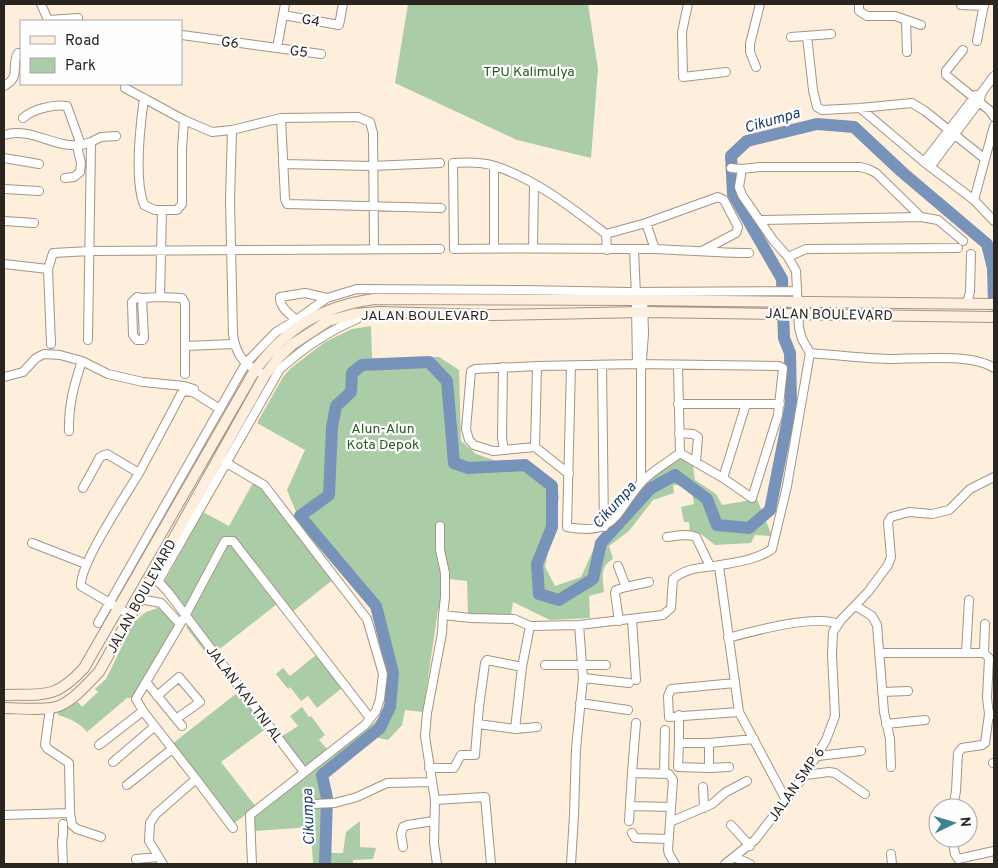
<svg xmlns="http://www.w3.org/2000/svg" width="998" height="868" font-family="Overpass,sans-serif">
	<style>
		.green { fill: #aacca7 }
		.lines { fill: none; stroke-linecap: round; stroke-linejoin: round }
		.river { stroke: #7893b9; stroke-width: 12 }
		.minor-casing { stroke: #a49484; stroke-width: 10 }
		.secondary-casing { stroke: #a49484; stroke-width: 12 }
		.minor { stroke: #fff; stroke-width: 8 }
		.secondary { stroke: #feeede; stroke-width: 10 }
		.labels { text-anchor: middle; stroke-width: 4.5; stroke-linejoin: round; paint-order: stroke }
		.street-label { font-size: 14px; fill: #2b251f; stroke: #fefefe }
		.park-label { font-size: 14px; fill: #295927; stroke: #fefefe }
		.water-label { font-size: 15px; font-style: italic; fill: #1a3e6f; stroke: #fefefe }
	</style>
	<rect width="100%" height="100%" fill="#feeedc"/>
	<path class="green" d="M 408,4 L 588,4 L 598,69 L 591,158 L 517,140 L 395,83 Z
		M 371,326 L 372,358 L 439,357 L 459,370 L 461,441 L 476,454 L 554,481 L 559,497 L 545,567 L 555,586 L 581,577 L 595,546 L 643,485 L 679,457 L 693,466 L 695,480 L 716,494 L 722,505 L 757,499 L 772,536 L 755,535 L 751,543 L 715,545 L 701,534 L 690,534 L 689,522 L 684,522 L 681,507 L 694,504 L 691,484 L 673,485 L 674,493 L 653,500 L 629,531 L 609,546 L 613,559 C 599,566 603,579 604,592 L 589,596 L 590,618 L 550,620 L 513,602 L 511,615 L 468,615 L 467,581 L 449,579 L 445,611 L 438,610 L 423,712 L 405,710 L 402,725 L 388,740 L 374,737 L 327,778 L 332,793 L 328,853 L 343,853 L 346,832 L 360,821 L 360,847 L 376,848 L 373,859 L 353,860 L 353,864 L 313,864 L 311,827 L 253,831 L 253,821 L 258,812 L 373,724 L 389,707 L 392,672 L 374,607 L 346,569 L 336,563 L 298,517 L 287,490 L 305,450 L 257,423 L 283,377 L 291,368 L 325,342 L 352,329 Z
		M 253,483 L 261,488 L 334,579 L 287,616 L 277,604 L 217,651 L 167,588 L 165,581 L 203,512 L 229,526 Z
		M 161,607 L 176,624 L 134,698 L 127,698 L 87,732 C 80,723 69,718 58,715 L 58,711 L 78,702 L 82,707 L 98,692 L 95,689 L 106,679 L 134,622 L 146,612 Z
		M 189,624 L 268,727 L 221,762 L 256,807 L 233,824 L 172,744 L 237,693 L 186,627 Z
		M 316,655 L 342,688 L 317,708 L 308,696 L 301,701 L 290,687 L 288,689 L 276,674 L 283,668 L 290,676 Z
		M 302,707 L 309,717 L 311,716 L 325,735 L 319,740 L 328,750 L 307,767 L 304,768 L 281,737 L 298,726 L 290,716 Z"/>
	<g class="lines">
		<path class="river" d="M 325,864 L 327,798 L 322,775 L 380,728 L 390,707 L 393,673 L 376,606 L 300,516 L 329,495 L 332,427 L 336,406 L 351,392 L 352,373 L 362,365 L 429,362 L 447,381 L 454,463 L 468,468 L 525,465 L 552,486 L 552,527 L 537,564 L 539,594 L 559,600 L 593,579 L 601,543 L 650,489 L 675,475 L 707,499 L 717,525 L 749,528 L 770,510 L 791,404 L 790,353 L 784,338 L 782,279 L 733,194 L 731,156 L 747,141 L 817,124 L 854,127 L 902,172 L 987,244 L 993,268 L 994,305"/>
		<g class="minor-casing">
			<path id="minor" d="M 41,4 L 48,20 L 78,18
				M 688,4 L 682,32 L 683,77 L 726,72
				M 859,4 L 859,11 L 867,16 L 895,16 L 921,25
				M 961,5 L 984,6
				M 283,15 L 339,25 L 343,4
				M 906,21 L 907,52
				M 182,35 L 321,54
				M 807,36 L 813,90 L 817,107 L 822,110 L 860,108 L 912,103 L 925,111 L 985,159
				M 791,37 L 831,34
				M 977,41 L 984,4
				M 277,48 L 285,4
				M 963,50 L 946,71 L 946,75 L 989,110 L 994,117
				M 756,67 L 750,52 L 750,44 L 760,4
				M 4,86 C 22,76 10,68 18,53 L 21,53
				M 125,88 L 184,120 L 212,132 L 232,130 L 281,118 L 358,117 L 370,122 L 373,133 L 374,248
				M 144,98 C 140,127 134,179 144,205 L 155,210 L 162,210
				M 860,108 L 924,162 L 974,200 L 994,221
				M 23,118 C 33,109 54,104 67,106 L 81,145
				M 281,118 L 285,199 L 287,204 L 441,208
				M 232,130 L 230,200 L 233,334 C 236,357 245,365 265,375
				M 4,135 C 34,125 61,155 91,142
				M 4,158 L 39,164
				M 924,162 L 976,95
				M 283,164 L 372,166 L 440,163
				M 930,167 L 979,102 L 982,92 L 994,76
				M 731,168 L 742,169 L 739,187 L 742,195 L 773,240 L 788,257
				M 742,169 L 760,167 L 860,167 L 868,169 L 876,173 L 921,217
				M 65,178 L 74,177 L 80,172 L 81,163 L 77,146
				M 4,189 L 39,191
				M 974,200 L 994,126
				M 760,220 L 921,217 L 938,220 L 963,241
				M 4,221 L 34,223
				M 606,234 L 646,223
				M 533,248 L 534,184
				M 494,249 L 494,166
				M 655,249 L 646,223 L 718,197 L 724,200 L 738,227 L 736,233 L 702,251
				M 607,250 L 606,234 C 572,208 537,180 495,166 C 482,162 467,162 453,163 L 454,249 C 521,248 587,249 654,249 C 685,250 717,253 749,253
				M 634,250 L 636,295
				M 4,264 L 48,269
				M 160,297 L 182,298 L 185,303 L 185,374
				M 142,298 L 137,297 L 132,302 L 133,335 L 137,340 L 143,340 L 144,338 L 142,298 L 160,297 L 162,210 L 177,210 L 182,204 L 182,149 L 184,120
				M 967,303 L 970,292 L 971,254
				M 636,307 L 637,364
				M 296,320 C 290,314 279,307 280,297 L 305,293 L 327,298
				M 88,340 L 91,142 L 101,137 L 116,136
				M 51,344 L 48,269 L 53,253 L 90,251 L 440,249
				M 185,346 L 234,344
				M 810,353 C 836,355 862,358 888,359 C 915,359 971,353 994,368
				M 678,365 L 680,453
				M 571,366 L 567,527 C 615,536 614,515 640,484 C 650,472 667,463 680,453
				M 602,366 L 604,527
				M 503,367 L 502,438 L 504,450
				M 4,377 L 23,372 L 36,358 L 44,354 L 60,355 L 82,361 L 108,374 L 143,382 L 184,386 L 194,389
				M 678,404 L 780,404
				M 69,431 C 68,406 74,385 82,361
				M 679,433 L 693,434 L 698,437 L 696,462
				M 535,447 L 537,366
				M 218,458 L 264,485 L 367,619 L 383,674 L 380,699 L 376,711 L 365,725 L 250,815 L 252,864
				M 569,474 L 535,447 L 493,451 L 474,445 L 469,440 L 466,429 L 471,371 L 475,369 L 537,366 L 637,364 L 779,366 L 783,368 L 778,415 L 752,498 L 723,478 L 680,453
				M 723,478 L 746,404
				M 641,483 L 641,372 L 644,334 L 643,300
				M 83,488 L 100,457 L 107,454 L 139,473
				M 440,526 L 440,550 L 445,573 L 445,597 L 443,615
				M 667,537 C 676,536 687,533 696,537 L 710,566
				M 32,543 L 86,564
				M 618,566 L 626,587 L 616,590 L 615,593 L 619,621
				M 719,566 L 739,712 L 786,800
				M 156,579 L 168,592 L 304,772
				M 158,582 L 280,369 C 305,347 327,332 357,319
				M 626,587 L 649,582
				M 140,599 L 161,603 L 180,624
				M 856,606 L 872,616 L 877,625 L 884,712 L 890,739 L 891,767
				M 130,615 L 81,586 C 79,565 126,495 139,473 C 153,447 167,421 181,394 L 184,391 L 193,392 L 220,409
				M 632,619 L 636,680
				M 98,623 L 246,363 L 276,332 L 296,320 L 327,298 L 357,289 L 526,290 L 628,292 L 797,291
				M 728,638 C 753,631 815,614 838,624
				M 879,653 L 966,653 L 969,600
				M 966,653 L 984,653 L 989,658 L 987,698 L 989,714 L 993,715
				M 984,653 L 985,624
				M 545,665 L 606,665
				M 583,678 L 629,683
				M 146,682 L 182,726
				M 735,683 L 671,689 L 668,696 L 669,717 L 739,712
				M 882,692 L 908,691
				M 157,696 L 179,677 L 200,702 L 176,719
				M 580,703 L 628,710
				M 50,708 L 45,745 L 48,749 L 69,763 L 70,813
				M 636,723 L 632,773 L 669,774 L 673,780 L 668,850 L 669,854 L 675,864
				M 478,724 L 515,729 L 537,727
				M 886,724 L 925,720
				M 515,729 L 522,667 L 530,626
				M 679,743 L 709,743 L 709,768 L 678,767 Z
				M 679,743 L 679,715
				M 709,743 L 754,739
				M 99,745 L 143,711
				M 818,756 L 861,751
				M 113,762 L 154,727
				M 993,763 L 994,763
				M 429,768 L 454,768 L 461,755 L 475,755 L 479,707 L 485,663 L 487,660 L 522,667
				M 709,768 L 729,767
				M 664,774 L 665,730
				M 805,775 L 829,772 L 835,773 L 865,794
				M 196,779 L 143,711 L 136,699 L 185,616 L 225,541 L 233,541 L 370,718
				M 127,785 L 172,749
				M 703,787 L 704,808
				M 435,800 L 485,797 L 491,864
				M 314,804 L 335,803 L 357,797 L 387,783 L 432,782
				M 631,806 L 671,807
				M 953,808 L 956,791 L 958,753 L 962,748 L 982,745 L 985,743 L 989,714
				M 4,815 L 70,813 L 72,825 L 77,829 L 101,837
				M 629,821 L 632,773
				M 670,822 L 712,804 L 726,792 L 747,781
				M 63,824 L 63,836 L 62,841 L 63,864
				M 731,825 L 750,846
				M 632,833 L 635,838 L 668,839
				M 952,838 L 955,854 L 958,859 L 994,851
				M 403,847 L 401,834 L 403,827 L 408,825 L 433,821
				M 891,854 L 892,864
				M 734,857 L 750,864
				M 136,859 L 158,857
				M 163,864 L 149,841 L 150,823 L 156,814 L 196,779 L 233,828
				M 437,864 L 434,843 L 435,800 L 425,736 L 427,713 L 442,633 L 443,615 L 471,618 L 514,619 L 530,626 L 579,625 L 663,615 L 671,608 L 673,579 C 687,567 704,568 721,565 C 737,562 759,559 772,549 L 787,486 L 810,353 L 802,339 L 799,328 L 796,271 L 788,257 L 806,249 L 958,248
				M 571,864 L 574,815 L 576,749 L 583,678 L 579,625
				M 725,864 L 755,840 L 805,775 L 826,740 L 835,716 L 832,655 L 833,632 L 841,620 L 868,592 L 888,565 L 891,557 L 888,522 L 891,517 L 909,512 L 932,514 L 949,510 L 970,489 L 994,477"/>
		</g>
		<g class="secondary-casing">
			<path id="secondary" d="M 4,695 C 43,694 55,700 84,668 L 255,370 C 288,327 320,307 374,299 L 636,300 L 994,304
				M 4,708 C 18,708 47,711 59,706 C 75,699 87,684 99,672 L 265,375 L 279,357 L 293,344 L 328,321 L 354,314 L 379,312 L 492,315 L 643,312 L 994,317"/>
		</g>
		<use href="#minor" class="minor"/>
		<use href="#secondary" class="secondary"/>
	</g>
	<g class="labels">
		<g class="street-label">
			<text transform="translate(311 20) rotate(10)" y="5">G4</text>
			<text transform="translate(230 42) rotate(8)" y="5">G6</text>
			<text transform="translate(299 51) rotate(7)" y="5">G5</text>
			<text transform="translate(829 314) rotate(1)" y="5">JALAN BOULEVARD</text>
			<text x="425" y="320">JALAN BOULEVARD</text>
			<text transform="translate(141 596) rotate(-61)" y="5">JALAN BOULEVARD</text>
			<text transform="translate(245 694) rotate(53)" y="5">JALAN KAV TNI AL</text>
			<text transform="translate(796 784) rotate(-55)" y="5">JALAN SMP 6</text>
		</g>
		<g class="park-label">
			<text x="529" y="76">TPU Kalimulya</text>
			<text x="383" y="433">Alun-Alun<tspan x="383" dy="16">Kota Depok</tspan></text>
		</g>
		<g class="water-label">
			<text transform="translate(772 120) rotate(-16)" y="5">Cikumpa</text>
			<text transform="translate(614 505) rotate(-48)" y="5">Cikumpa</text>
			<text transform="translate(308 817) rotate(-92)" y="5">Cikumpa</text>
		</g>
	</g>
	<rect width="998" height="868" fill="none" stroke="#2b251f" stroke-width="10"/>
	<rect x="20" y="20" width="162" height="65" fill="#fefefe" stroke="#aaa7a5"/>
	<rect x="30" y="36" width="25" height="8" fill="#feeede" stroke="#aaa7a5"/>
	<text x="65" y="45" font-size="15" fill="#2b251f">Road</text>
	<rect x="30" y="58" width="25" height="15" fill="#aacca7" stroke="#aaa7a5"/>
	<text x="65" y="70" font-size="15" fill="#2b251f">Park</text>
	<g transform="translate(953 823) rotate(85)"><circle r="24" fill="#fefefe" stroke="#aaa7a5"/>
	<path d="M0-4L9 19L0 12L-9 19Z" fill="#3e8490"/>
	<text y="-8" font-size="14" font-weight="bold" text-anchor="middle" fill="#2b251f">N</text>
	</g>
</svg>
